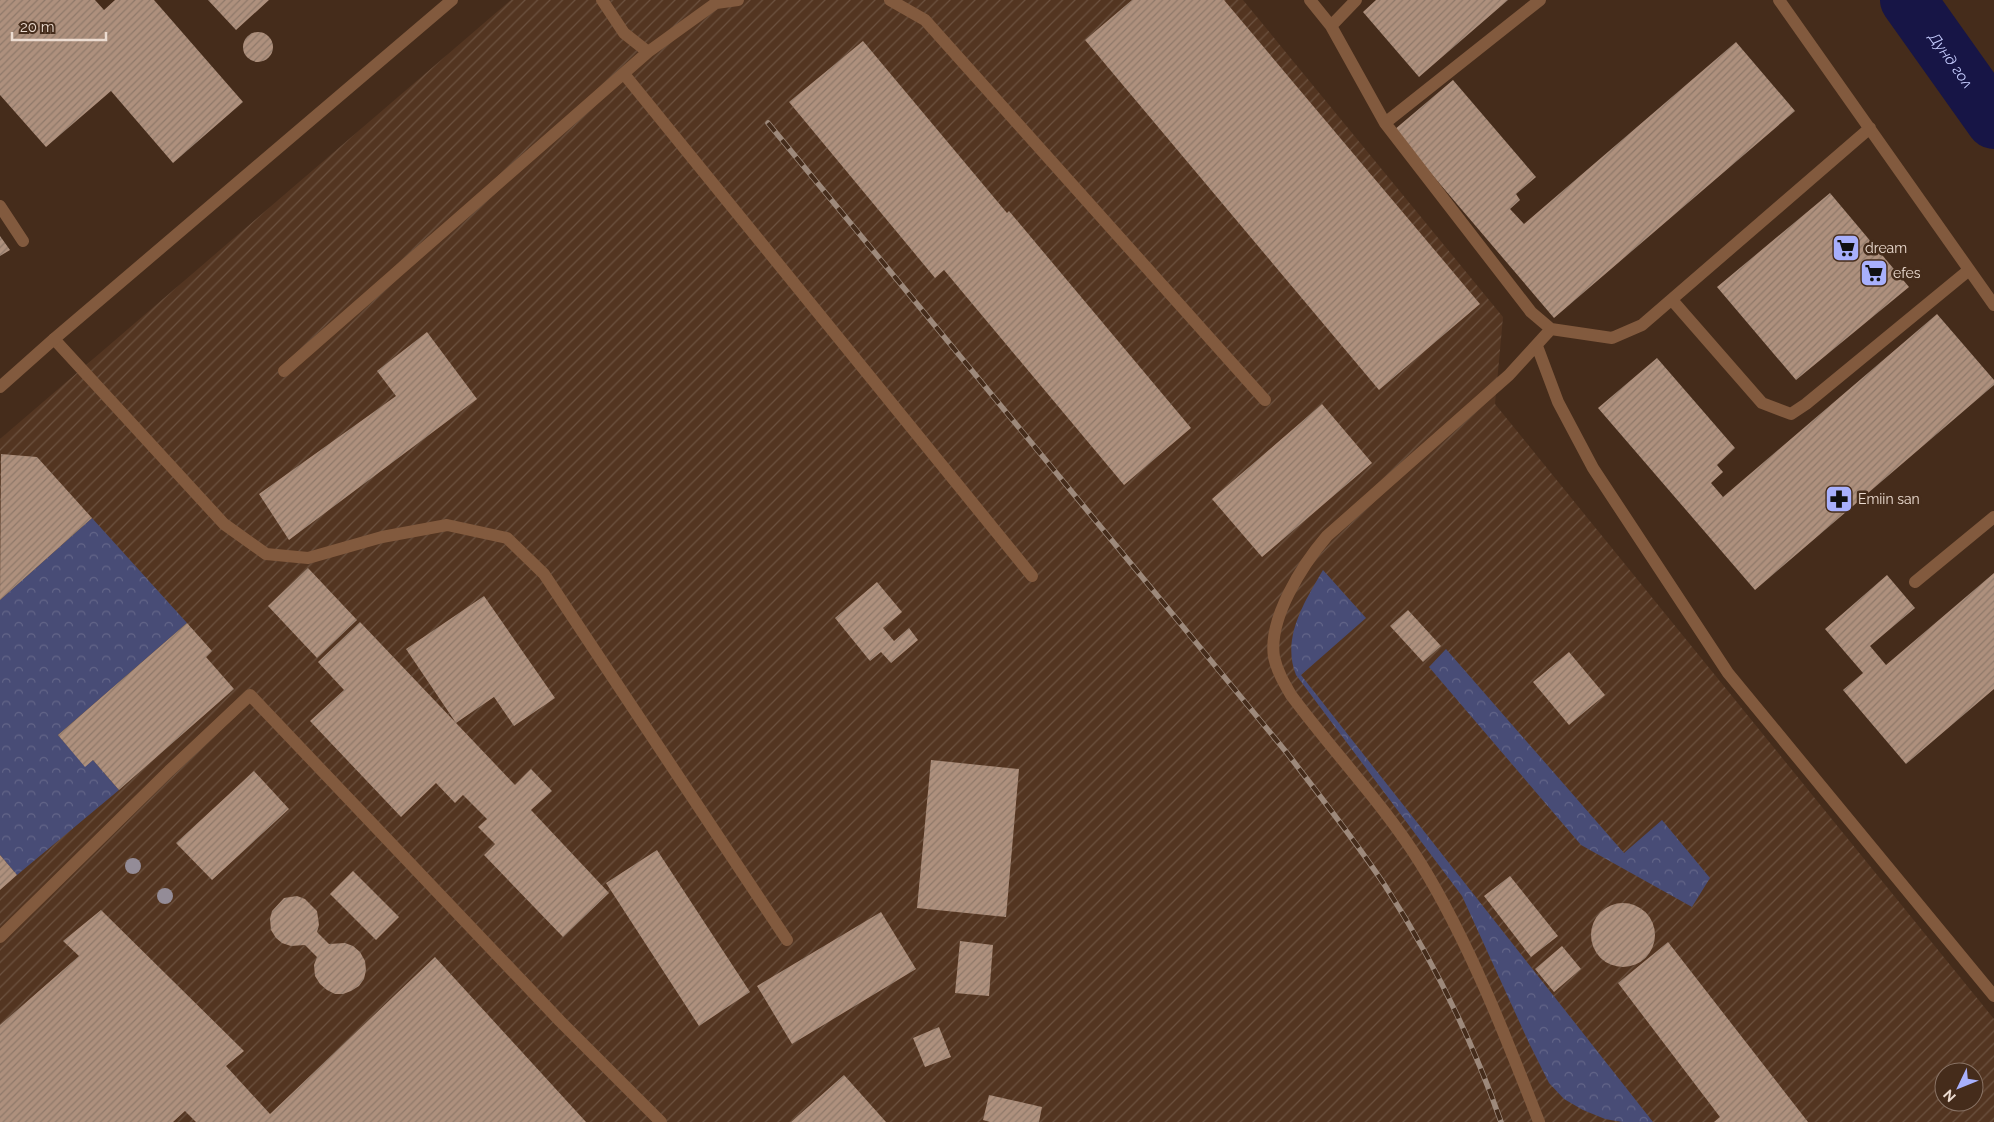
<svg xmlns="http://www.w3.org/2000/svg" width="1994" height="1122" font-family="Raleway,sans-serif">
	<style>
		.industrial { fill: url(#industrial-furrows); fill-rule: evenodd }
		.forest { fill: url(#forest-crowns) }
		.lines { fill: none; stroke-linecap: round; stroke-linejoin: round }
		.river { stroke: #171546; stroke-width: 56 }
		.building { fill: url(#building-hatch) }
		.service { stroke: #825a3e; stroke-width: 12 }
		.minor { stroke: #825a3e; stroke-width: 12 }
		.rail-casing { stroke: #9d897b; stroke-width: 5.5 }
		.rail { stroke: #452c1b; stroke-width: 4; stroke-dasharray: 11; stroke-linecap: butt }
		.tree { fill: #948c97 }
		.labels { text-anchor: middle; stroke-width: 5; stroke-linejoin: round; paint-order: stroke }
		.poi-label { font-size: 14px; fill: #ecdcd1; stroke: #452c1b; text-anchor: start }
		.water-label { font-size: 15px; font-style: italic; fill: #c5ccfe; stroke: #452c1b }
	</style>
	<defs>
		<pattern id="industrial-furrows" width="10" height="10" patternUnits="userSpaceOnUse" patternTransform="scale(1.25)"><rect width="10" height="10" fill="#533521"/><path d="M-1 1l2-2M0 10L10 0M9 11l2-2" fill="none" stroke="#6c5240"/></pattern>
		<pattern id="forest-crowns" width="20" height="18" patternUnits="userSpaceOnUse" patternTransform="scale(1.25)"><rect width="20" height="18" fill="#484c76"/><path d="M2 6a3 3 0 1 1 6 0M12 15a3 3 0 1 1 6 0" fill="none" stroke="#636588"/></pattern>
		<pattern id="building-hatch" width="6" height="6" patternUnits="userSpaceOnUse" patternTransform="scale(1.25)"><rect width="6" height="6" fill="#ae907d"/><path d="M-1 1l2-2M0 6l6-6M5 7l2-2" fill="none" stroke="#8f796a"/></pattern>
	</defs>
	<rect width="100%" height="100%" fill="#452c1b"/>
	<path class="industrial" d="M 511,0 L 1243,0 L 1503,317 L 1495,404 L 1994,1019 L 1994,1122 L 0,1122 L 0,439 ZM 1944,1072 L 1974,1072 L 1974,1102 L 1944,1102 Z"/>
	<path class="forest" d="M 92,518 L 187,623 L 58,735 L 85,766 L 93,760 L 119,790 L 17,875 L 0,855 L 0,600 Z
		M 1323,570 L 1366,618 L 1301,675 L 1653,1122 L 1622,1122 L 1605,1119 L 1583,1110 L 1564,1099 L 1549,1083 L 1529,1043 L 1462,896 L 1296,675 C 1281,638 1305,601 1323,570 Z
		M 1446,649 L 1624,853 L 1662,820 L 1710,878 L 1692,907 L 1581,845 L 1429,667 Z"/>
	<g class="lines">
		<path class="river" id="s1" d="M 1908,0 L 1994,121"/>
	</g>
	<path class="building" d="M 0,0 L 95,0 L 104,10 L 115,0 L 154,0 L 243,102 L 173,163 L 111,91 L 46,147 L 0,95 Z
		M 208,0 L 269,0 L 236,30 Z
		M 1132,0 L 1224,0 L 1480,304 L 1379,390 L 1085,40 Z
		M 1376,0 L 1508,0 L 1419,77 L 1363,12 Z
		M243 47a15 15 0 1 1 30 0a15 15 0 1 1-30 0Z
		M 863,41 L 1007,213 L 1009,211 L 1191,428 L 1124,485 L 944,270 L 935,278 L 789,102 Z
		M 1736,42 L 1795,111 L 1554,318 L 1394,130 L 1453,80 L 1536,177 L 1516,194 L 1520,200 L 1510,209 L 1524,224 Z
		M 1830,193 L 1909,287 L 1796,380 L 1717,287 Z
		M 0,236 L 10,250 L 0,256 Z
		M 1937,314 L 1994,380 L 1994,385 L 1755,590 L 1598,408 L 1657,358 L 1735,448 L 1717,465 L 1723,472 L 1711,483 L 1723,497 Z
		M 427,332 L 477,399 L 289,540 L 259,494 L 396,396 L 377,371 Z
		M 1322,404 L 1372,463 L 1262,557 L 1212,499 Z
		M 1,454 L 37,457 L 92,518 L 0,600 Z
		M 308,568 L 357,620 L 317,658 L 268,606 Z
		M 1994,573 L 1994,689 L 1906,764 L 1843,690 L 1863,673 L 1825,629 L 1887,575 L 1915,608 L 1870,646 L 1886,665 Z
		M 877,582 L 902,612 L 883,628 L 894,641 L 909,628 L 918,640 L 891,663 L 881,652 L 870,661 L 835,618 Z
		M 484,596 L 555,698 L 514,726 L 494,697 L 456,723 L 406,649 Z
		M 1408,610 L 1441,646 L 1423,662 L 1390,626 Z
		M 360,622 L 515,785 L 531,769 L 552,791 L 531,810 L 609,893 L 563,937 L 484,855 L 495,844 L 478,827 L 487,819 L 463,795 L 455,803 L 436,783 L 401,817 L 310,721 L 344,690 L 318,662 Z
		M 187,623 L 212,651 L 206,657 L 234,689 L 119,790 L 93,760 L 85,767 L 58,735 Z
		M 1569,652 L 1605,695 L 1569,725 L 1533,682 Z
		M 931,760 L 1019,769 L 1006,917 L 917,908 Z
		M 254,771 L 289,809 L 212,880 L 176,843 Z
		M 657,850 L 750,992 L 699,1026 L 606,883 Z
		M 0,855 L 17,875 L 0,890 Z
		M 353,871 L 399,917 L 376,940 L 330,894 Z
		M 1510,876 L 1558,936 L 1531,957 L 1484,896 Z
		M 297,896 L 305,899 L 317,911 L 319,925 L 317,932 L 329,944 L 345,943 L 353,946 L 360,952 L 365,961 L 366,970 L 364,979 L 359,986 L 351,991 L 343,994 L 335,994 L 327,990 L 320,984 L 315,976 L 314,965 L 317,957 L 305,945 L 291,946 L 282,943 L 276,938 L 271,930 L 270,919 L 272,911 L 284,898 Z
		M1591 935a32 32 0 1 1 64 0a32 32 0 1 1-64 0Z
		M 101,910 L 244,1051 L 226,1066 L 270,1114 L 435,957 L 586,1122 L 196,1122 L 185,1111 L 173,1122 L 0,1122 L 0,1025 L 79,956 L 63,941 Z
		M 881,912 L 916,969 L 792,1044 L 757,986 Z
		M 960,941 L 993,945 L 989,996 L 955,993 Z
		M 1668,942 L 1808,1122 L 1714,1122 L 1720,1117 L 1618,983 Z
		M 1562,946 L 1581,969 L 1554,992 L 1535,969 Z
		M 939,1027 L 951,1057 L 925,1067 L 913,1038 Z
		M 844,1075 L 886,1122 L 791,1122 Z
		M 989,1095 L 1042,1107 L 1039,1122 L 990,1122 L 983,1120 Z"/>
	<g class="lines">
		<path class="service" d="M 602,0 L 624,33 L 648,52 L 716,3 L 738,0
			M 890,0 L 925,20 L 1265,400
			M 1310,0 L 1331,26 L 1385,123 L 1531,312 L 1551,329 L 1612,338 L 1642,325 L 1870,128
			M 1779,0 L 1994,305
			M 1331,26 L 1356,0
			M 624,74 L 1032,576
			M 1385,123 L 1540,0
			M 0,206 L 23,241
			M 1672,300 L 1762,403 L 1791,414 L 1806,404 L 1969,270
			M 54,339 L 224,524 L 266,554 L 308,558 L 382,537 L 447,525 L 507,538 L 544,574 L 787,940
			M 1537,346 L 1558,402 L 1593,468 L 1728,673 L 1994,996
			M 284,371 L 648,52
			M 1915,582 L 1994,517
			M 0,937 L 169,771 L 250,695 L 560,1021 L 661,1122
			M 1539,1122 C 1506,1037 1469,942 1421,864 C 1383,803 1333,752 1291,695 C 1284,683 1277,671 1274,657 C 1268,618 1303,564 1327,536 L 1509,375 L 1551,329"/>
		<path class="minor" d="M 0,387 L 54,339 L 452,0"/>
		<g class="rail-casing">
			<path id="rail" d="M 768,123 L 1287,753 C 1320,796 1354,839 1384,884 C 1432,958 1472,1039 1501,1122"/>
		</g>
		<use href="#rail" class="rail"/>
	</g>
	<g class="tree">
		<circle cx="133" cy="866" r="8"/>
		<circle cx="165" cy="896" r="8"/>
	</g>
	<defs>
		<g id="supermarket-square" transform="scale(1.4375)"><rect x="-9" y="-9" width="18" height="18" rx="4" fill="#a8b0fc" stroke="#452c1b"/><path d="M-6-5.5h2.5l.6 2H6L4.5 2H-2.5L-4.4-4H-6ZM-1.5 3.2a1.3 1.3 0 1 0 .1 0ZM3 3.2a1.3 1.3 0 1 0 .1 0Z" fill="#111"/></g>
		<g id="pharmacy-square" transform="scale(1.4375)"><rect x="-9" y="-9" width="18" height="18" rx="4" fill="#a8b0fc" stroke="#452c1b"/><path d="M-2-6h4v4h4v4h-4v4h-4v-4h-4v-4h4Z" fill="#111"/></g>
	</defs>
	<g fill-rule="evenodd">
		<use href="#supermarket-square" x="1846" y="248"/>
		<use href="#supermarket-square" x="1874" y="273"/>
		<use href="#pharmacy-square" x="1839" y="499"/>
	</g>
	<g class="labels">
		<g class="poi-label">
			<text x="1865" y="253">dream</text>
			<text x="1893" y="278">efes</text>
			<text x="1858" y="504">Emiin san</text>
		</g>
		<g class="water-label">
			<text dy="5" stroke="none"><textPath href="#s1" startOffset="74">Дунд гол</textPath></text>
		</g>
	</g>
	<g transform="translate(1959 1087) rotate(227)"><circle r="24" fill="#452c1b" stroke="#887264"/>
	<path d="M0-4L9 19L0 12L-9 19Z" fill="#a8b0fc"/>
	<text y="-8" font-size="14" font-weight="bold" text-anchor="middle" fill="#ecdcd1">N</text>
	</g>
	<path d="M12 32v8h94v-8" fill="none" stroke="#ecdcd1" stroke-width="2.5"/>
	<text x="20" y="32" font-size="15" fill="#ecdcd1" stroke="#452c1b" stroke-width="4" paint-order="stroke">20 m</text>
</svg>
